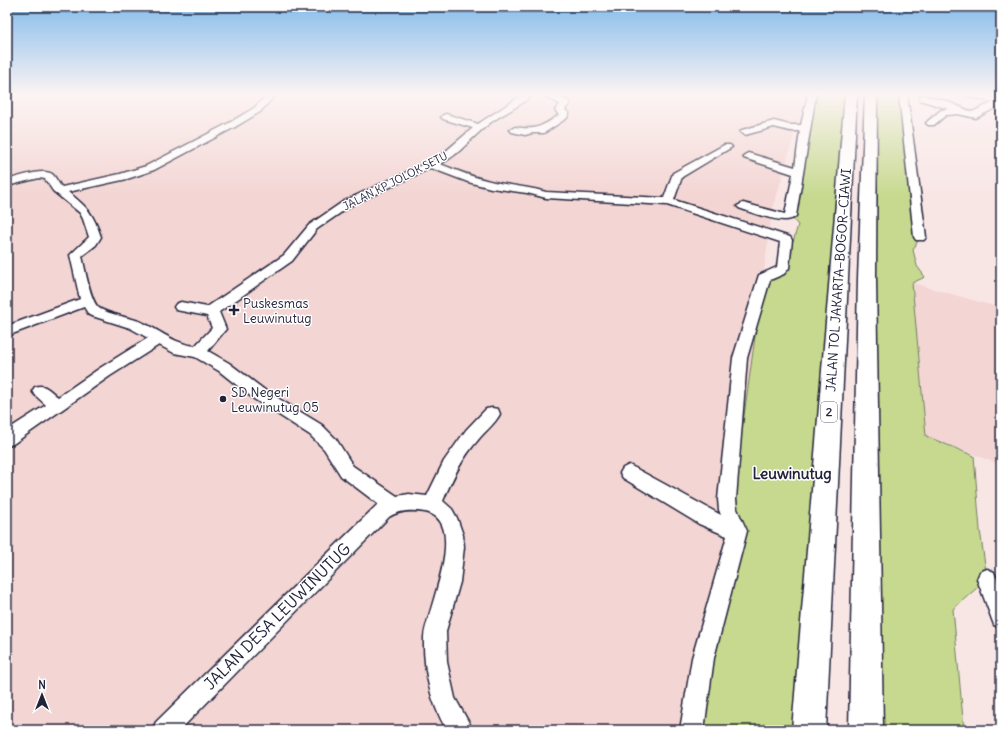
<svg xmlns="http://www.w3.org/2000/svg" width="1008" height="737" font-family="Delius,sans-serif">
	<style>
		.built { fill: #f3d5d3 }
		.green { fill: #c6d98e; stroke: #747e64 }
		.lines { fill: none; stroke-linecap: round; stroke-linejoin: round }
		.minor-casing { stroke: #22223b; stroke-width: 3 }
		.highway-casing { stroke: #22223b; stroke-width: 3 }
		.minor { fill: #fff; fill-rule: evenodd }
		.highway { fill: #fff; fill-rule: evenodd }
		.poi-dot { fill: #22223b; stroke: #fff; stroke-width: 1.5 }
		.labels { text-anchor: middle; stroke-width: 3; stroke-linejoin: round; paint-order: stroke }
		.far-street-label { font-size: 11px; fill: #22223b; stroke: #fff }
		.shield { fill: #fff; stroke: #646476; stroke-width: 1 }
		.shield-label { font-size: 12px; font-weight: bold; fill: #22223b }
		.street-label { font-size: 13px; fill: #22223b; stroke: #fff }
		.poi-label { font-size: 13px; fill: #22223b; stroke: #fff; text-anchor: start }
		.quarter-label { font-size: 15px; font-weight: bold; fill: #22223b; stroke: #fff }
		.near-street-label { font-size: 16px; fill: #22223b; stroke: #fff }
	</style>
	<rect width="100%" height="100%" fill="#f8e6e5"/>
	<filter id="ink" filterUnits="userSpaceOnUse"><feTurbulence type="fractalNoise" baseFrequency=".025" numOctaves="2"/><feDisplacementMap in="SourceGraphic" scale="8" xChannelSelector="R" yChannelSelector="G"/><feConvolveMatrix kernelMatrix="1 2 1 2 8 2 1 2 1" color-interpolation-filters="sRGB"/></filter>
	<g filter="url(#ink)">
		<path class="built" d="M 7,94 L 806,94 L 772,212 L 701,730 L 7,730 Z
			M 912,283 L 1001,308 L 1001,465 L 926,436 Z"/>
		<path class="green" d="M 812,94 L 851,94 L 809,730 L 697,730 L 714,632 L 760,301 L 764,278 L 780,271 L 786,240 L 793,242 L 798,225 L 790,216 Z
			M 871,94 L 903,94 L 920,237 L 913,250 L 917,266 L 925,277 L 912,283 L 926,436 L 974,456 L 980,530 L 987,579 L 953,609 L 964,730 L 866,730 L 868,215 Z"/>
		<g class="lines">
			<g class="minor-casing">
				<path id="minor" d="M 268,94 L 276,94 L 260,112 L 235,127 L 154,170 L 127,179 L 68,192 C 88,208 93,213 101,237 L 96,245 L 82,256 C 85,268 90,301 99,308 C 105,313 130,318 139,321 C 160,330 172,343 195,346 L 212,328 L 207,316 L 176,310 L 174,307 L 176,304 L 181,302 L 207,307 L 284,255 L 309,225 L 344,201 L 439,157 L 473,128 L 443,119 L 441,117 L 443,115 L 446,114 L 478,124 L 524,94 L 533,94 C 523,105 502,114 490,123 C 472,136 460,155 440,164 C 458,171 475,178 494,182 C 511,186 529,187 546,192 L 664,198 L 673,173 L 724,145 L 730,145 L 732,147 L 682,177 L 674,200 L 790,237 L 792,240 L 789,268 L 784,274 L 770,280 L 747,358 L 736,499 L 737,509 L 747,531 L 714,658 L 704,730 L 680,730 L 692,658 L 727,536 L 699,524 L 623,478 L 620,473 L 623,468 L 629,465 L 635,468 L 721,515 L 719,510 L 718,499 L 733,358 L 758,278 L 759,275 L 777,267 L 780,242 L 667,205 L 546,198 L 527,193 L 491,188 L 468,182 L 431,168 L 352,205 L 317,229 L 292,261 L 219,312 L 226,329 L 208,351 L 229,363 L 266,391 L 322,425 L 336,439 L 353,466 L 397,496 L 409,494 L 427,496 L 444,461 L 466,430 L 486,409 L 492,408 L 498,409 L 500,414 C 495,424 485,431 478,440 C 462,458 452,479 443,501 L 452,509 L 457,518 L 463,535 L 464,547 L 460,582 L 446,631 L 447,662 L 455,698 L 473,730 L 447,730 C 430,703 423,668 424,637 C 426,612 470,520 425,512 C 412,510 400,510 389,517 L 180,730 L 152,730 L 156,722 L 378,504 L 341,476 L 324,449 L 310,435 L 254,399 L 219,371 L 195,357 L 174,353 L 159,345 L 110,376 L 13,444 L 7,446 L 7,430 L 46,405 L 35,395 L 32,391 L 35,387 C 45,383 50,391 58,397 L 100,368 L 148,338 L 130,328 L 89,315 L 84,307 L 7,336 L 7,326 L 80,299 L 70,255 L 89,237 L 83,219 L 80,213 L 53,191 L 45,179 L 39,178 L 7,186 L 7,180 C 17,177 43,168 52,174 C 56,177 58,184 62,187 L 120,174 L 146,166 L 229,123 L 254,108 Z
					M 539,94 L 550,94 L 569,101 L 570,103 L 565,110 L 569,113 L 567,118 L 544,133 L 532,133 L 525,135 L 512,132 L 510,130 L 515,127 C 536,131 543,126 559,115 L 555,110 L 560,104 Z
					M 808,94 L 816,94 L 796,216 C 787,227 751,212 739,208 L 737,206 L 743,203 L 785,214 L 793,174 L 744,158 L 743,156 L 748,153 L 795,167 L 800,131 L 790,131 L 774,127 L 745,135 L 740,132 L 742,130 L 774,121 L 790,125 L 801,125 Z
					M 899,94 L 907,94 L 926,237 L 924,240 L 916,240 L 914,237 Z
					M 967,94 L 980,94 L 1001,99 L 1001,105 L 976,118 L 958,114 L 946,115 L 934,125 L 928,125 L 926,123 L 928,121 L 941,110 L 949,109 L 920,100 L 919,98 L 920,96 L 923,95 L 946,101 L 972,112 L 994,102 L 968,96 Z
					M 987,569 L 994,572 L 1001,590 L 1001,628 L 994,625 L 977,579 L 980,572 Z"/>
			</g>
			<g class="highway-casing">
				<path id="highway" d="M 845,94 L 857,94 L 826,730 L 792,730 Z
					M 865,94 L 877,94 L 876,278 L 883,730 L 849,730 L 858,278 Z"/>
			</g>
			<use href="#minor" class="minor"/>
			<use href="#highway" class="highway"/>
		</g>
	</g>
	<linearGradient id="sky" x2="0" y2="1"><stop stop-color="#85bceb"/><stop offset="0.48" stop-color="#fcf4f3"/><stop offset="1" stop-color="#fcf4f3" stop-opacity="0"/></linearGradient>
	<rect width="1008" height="197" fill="url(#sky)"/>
	<g class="poi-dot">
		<path d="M232 304h4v4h4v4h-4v4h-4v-4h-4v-4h4z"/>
		<circle cx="223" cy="399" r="4"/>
	</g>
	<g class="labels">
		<g class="far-street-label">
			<text transform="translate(395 181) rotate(-27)" y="4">JALAN KP JOLOK SETU</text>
		</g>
		<rect class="shield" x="821" y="402" width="16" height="20" rx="3"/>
		<g class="shield-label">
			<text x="829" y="416">2</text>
		</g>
		<g class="street-label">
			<text transform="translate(838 280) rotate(-86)" y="5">JALAN TOL JAKARTA–BOGOR–CIAWI</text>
		</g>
		<g class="poi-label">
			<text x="243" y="308">Puskesmas<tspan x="243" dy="15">Leuwinutug</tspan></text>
			<text x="231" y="397">SD Negeri<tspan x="231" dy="15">Leuwinutug 05</tspan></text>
		</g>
		<g class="quarter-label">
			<text x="792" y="479">Leuwinutug</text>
		</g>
		<g class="near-street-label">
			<text transform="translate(277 616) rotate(-45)" y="6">JALAN DESA LEUWINUTUG</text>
		</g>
	</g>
	<rect width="1008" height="737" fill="none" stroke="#fff" stroke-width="24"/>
	<rect x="12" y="12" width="984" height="713" fill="none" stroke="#22223b" stroke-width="1.5" filter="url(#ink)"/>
	<g transform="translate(42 695)" stroke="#ffffff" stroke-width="3" paint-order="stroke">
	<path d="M0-3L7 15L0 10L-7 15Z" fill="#22223b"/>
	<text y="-6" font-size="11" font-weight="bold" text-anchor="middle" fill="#22223b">N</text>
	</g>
</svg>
